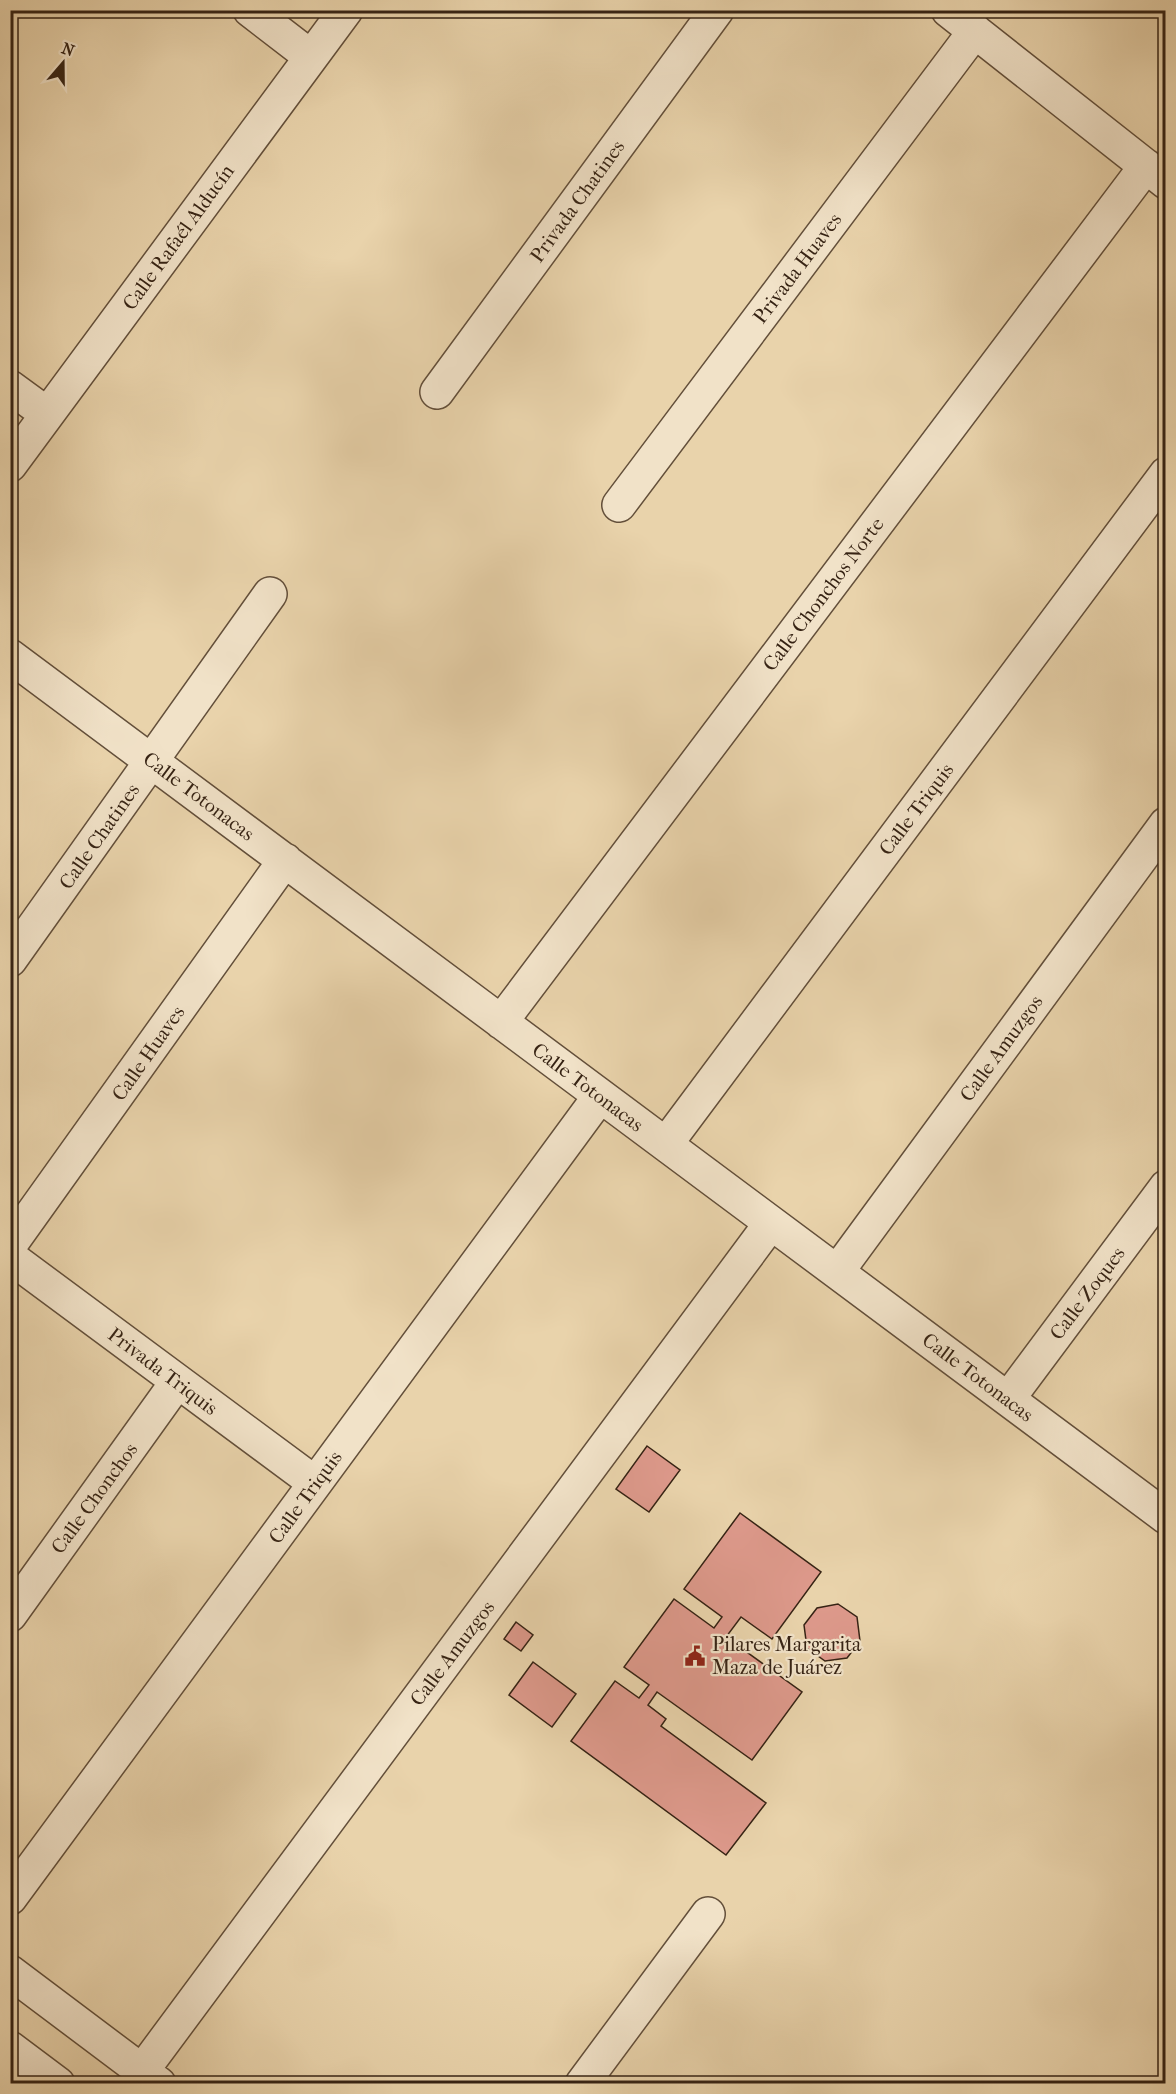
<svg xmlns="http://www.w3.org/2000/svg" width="1176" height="2094" font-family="'IM FELL French Canon',serif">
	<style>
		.building { fill: #dd998b; stroke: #362314; stroke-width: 1.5 }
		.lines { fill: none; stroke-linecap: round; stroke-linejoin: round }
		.street-casing { stroke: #634f3a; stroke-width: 36 }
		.street { stroke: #f1e2c8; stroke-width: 33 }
		.labels { text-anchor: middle; stroke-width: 4.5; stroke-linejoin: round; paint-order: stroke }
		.street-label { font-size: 20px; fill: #362314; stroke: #f1e2c8 }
		.poi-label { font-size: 20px; fill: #362314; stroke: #f1e2c8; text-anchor: start }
	</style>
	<rect width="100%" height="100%" fill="#e9d3ab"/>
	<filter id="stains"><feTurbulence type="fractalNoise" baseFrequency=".00333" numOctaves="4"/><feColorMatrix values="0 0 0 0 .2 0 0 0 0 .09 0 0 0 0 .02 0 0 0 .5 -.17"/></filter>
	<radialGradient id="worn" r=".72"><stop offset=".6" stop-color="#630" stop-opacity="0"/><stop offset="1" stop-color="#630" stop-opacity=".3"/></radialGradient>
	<path class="building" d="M 647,1446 L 680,1470 L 649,1512 L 616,1489 Z
		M 740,1513 L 821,1572 L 772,1639 L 741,1617 L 726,1637 L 802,1692 L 752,1760 L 657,1692 L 648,1705 L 666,1719 L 661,1726 L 766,1803 L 726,1855 L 571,1741 L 615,1681 L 639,1698 L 649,1685 L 624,1667 L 674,1599 L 714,1628 L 722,1617 L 684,1589 Z
		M 838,1604 L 857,1617 L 860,1641 L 847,1658 L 825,1661 L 807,1648 L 804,1625 L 817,1608 Z
		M 516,1622 L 533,1635 L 521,1651 L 504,1639 Z
		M 533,1662 L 576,1694 L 552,1727 L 509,1695 Z"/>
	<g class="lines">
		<g class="street-casing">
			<path id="street" d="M 250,10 L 311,57
				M 948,10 L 1166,182
				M 10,387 L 47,414
				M 437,392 L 717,10
				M 10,465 L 346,10
				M 619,505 L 975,31
				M 10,656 L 1166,1517
				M 10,960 L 270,594
				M 501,1022 L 1146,166
				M 666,1144 L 1166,474
				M 10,1245 L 285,860
				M 10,1257 L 315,1483
				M 837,1272 L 1166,824
				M 1008,1399 L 1166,1187
				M 10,1615 L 177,1382
				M 10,1898 L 600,1096
				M 10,1972 L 159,2084
				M 10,2048 L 58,2084
				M 136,2084 L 142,2071 L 771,1223
				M 582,2084 L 708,1914"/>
		</g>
		<use href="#street" class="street"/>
	</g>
	<defs>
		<g id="civic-bare" transform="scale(1.62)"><path d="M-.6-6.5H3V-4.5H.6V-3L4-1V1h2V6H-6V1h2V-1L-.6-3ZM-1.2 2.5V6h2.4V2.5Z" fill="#8f2418" stroke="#f1e2c8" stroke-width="2.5" paint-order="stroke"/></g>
	</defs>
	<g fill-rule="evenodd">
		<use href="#civic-bare" x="695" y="1656"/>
	</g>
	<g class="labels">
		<g class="street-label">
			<text transform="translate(577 201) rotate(-54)" y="7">Privada Chatines</text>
			<text transform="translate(178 237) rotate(-54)" y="7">Calle Rafaél Alducín</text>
			<text transform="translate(797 268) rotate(-53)" y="7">Privada Huaves</text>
			<text transform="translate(823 594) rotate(-53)" y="7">Calle Chonchos Norte</text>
			<text transform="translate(199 796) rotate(37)" y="7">Calle Totonacas</text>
			<text transform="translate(916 809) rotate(-53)" y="7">Calle Triquis</text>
			<text transform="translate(99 836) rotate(-55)" y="7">Calle Chatines</text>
			<text transform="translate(1001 1048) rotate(-54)" y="7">Calle Amuzgos</text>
			<text transform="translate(148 1053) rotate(-55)" y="7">Calle Huaves</text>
			<text transform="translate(588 1087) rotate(37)" y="7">Calle Totonacas</text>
			<text transform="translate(1087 1293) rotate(-53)" y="7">Calle Zoques</text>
			<text transform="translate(163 1371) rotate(37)" y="7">Privada Triquis</text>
			<text transform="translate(978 1377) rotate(37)" y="7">Calle Totonacas</text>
			<text transform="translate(305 1497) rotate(-54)" y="7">Calle Triquis</text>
			<text transform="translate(94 1498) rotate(-54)" y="7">Calle Chonchos</text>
			<text transform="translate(452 1653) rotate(-53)" y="7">Calle Amuzgos</text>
		</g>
		<g class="poi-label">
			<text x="712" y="1651">Pilares Margarita<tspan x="712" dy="23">Maza de Juárez</tspan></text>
		</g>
	</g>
	<rect width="1176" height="2094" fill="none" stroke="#e9d3ab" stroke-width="36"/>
	<rect x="12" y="12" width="1152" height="2070" fill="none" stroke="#362314" stroke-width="3"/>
	<rect x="18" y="18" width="1140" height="2058" fill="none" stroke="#362314" stroke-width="1.5"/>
	<g transform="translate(63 63) rotate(20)" stroke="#f1e2c8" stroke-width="4.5" paint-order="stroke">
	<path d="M0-4.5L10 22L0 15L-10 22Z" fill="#362314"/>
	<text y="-9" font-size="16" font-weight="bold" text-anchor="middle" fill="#362314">N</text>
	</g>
	<rect width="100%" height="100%" filter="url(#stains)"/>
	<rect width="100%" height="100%" fill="url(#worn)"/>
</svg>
